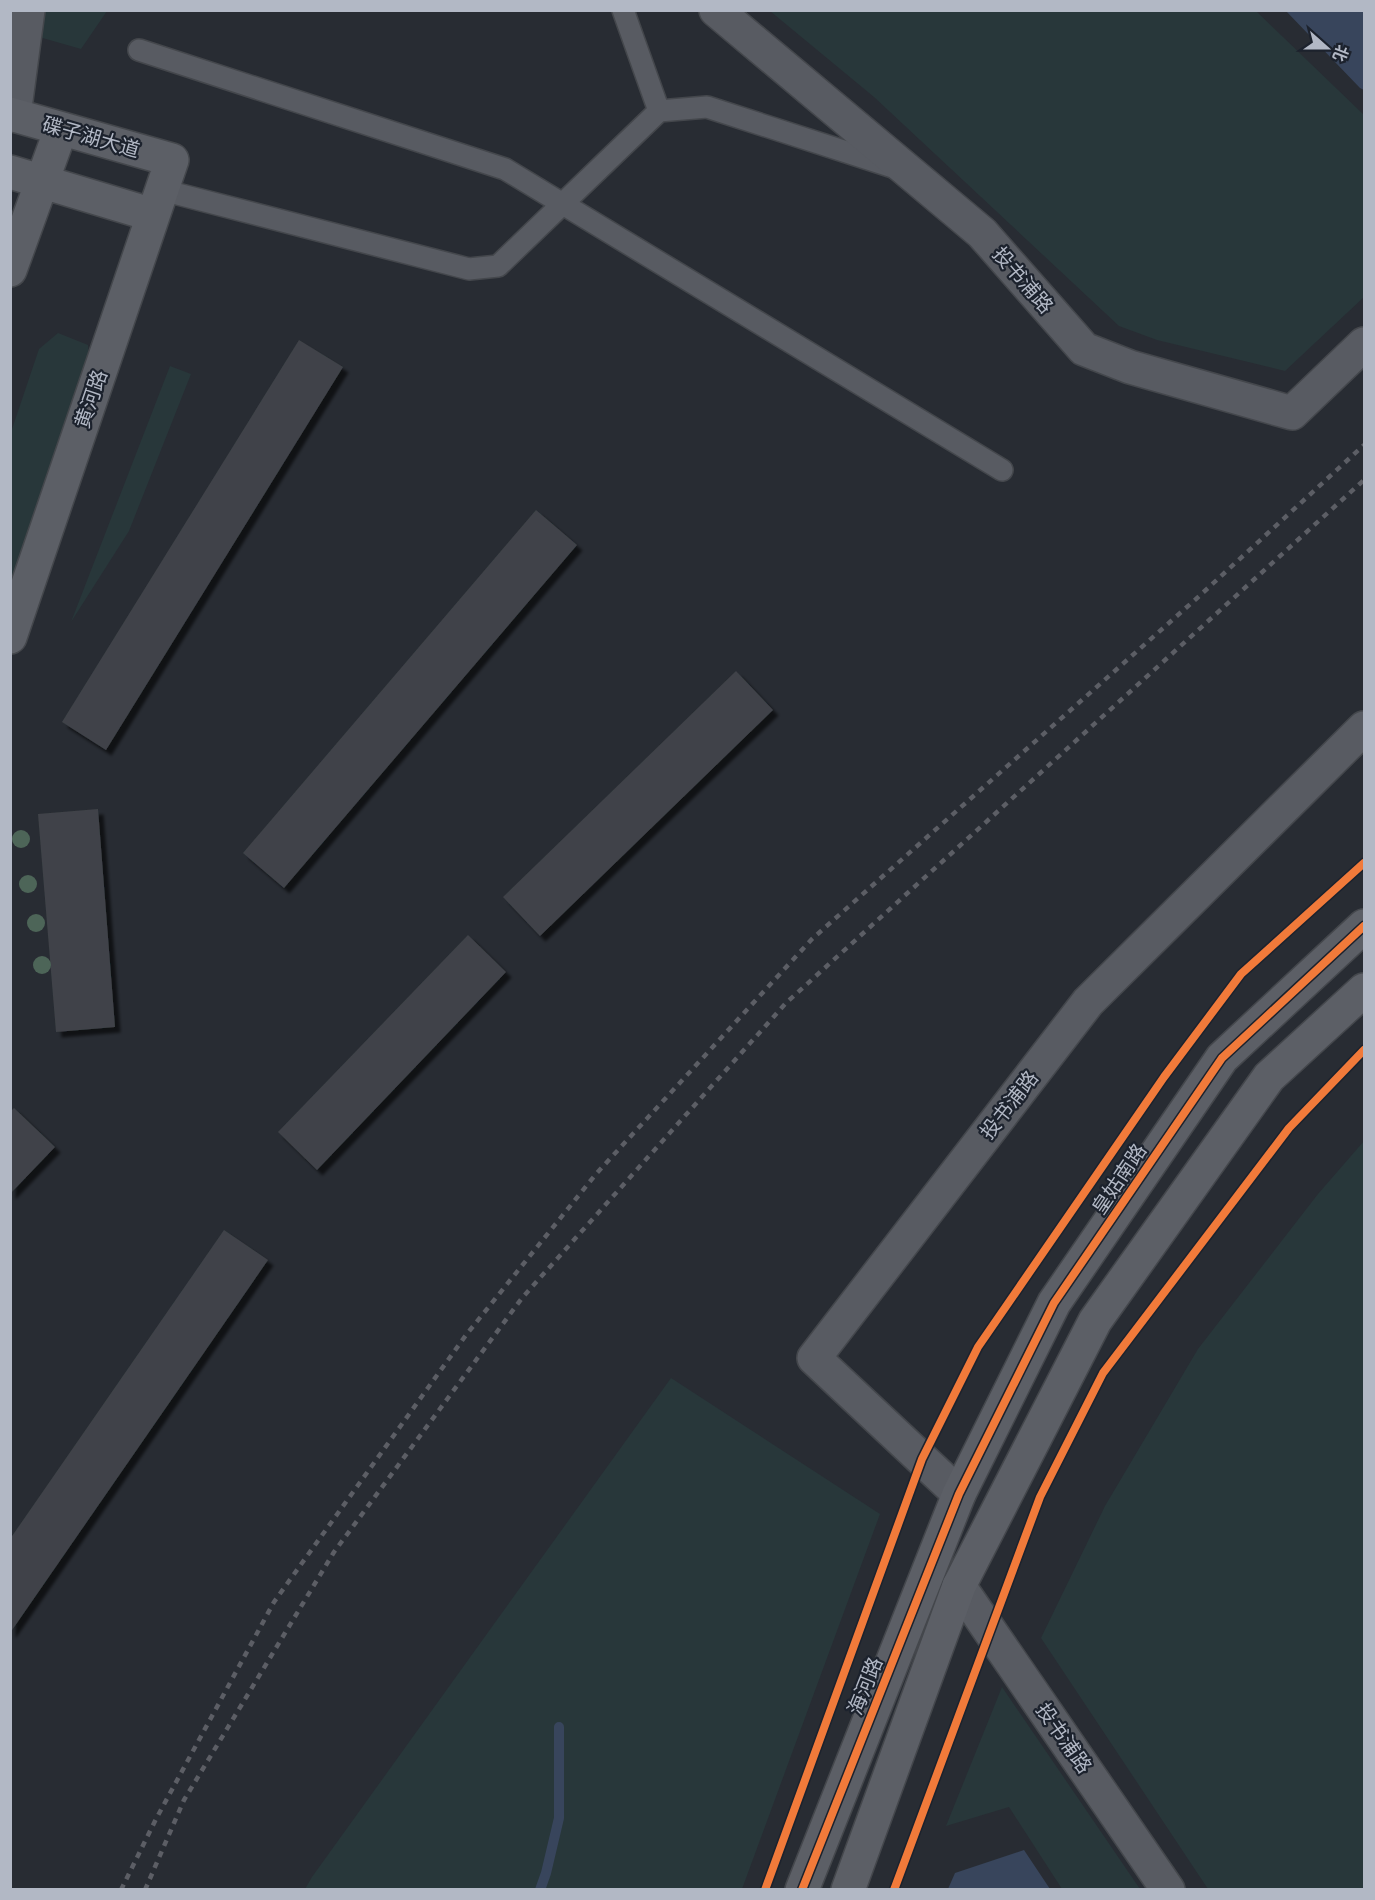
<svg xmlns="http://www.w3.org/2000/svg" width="1375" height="1900" font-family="'DejaVu Sans','Noto Sans SC',sans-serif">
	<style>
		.green { fill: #28373a }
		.water { fill: #38455c }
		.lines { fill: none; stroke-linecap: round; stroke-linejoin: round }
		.stream { stroke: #38455c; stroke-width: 10 }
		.building { fill: #3f4348; filter: url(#shadow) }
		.lane-casing { stroke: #44474c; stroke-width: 24 }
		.street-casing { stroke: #44474c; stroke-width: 36 }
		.secondary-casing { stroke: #44474c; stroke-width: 36 }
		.lane { stroke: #585b62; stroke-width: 21 }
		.street { stroke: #585b62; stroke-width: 33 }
		.secondary { stroke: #5c5f66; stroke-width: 33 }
		.rail { stroke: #5c5e65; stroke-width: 4.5; stroke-dasharray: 6 6; stroke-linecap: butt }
		.cycleway-casing { stroke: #1c222d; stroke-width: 11 }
		.cycleway { stroke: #f17a3a; stroke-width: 8 }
		.tree { fill: #4d6558 }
		.labels { text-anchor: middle; stroke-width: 4.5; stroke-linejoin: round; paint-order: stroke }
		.street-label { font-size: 20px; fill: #b2b8c5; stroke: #1c222d }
	</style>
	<defs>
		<filter id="shadow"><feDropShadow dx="5.5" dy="5.5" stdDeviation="1.5" flood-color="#0009"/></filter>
	</defs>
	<rect width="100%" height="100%" fill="#282c33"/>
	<path class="green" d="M 10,11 L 107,11 L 81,49 L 11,29 Z
		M 770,11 L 1256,11 L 1364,115 L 1364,297 L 1285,371 L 1157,340 L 1119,326 L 874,97 Z
		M 58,333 L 88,345 L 90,365 L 11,599 L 11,432 L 39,349 Z
		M 170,366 L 191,374 L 129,531 L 71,622 Z
		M 1364,1141 L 1364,1889 L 1208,1889 L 1041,1638 L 1105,1506 L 1198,1349 L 1318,1194 Z
		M 671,1378 L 880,1514 L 742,1889 L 305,1889 L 312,1877 Z
		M 1002,1687 L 1140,1889 L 1062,1889 L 1009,1807 L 946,1826 Z"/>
	<path class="water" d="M 1286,11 L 1364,11 L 1364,90 L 1360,88 Z
		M 1024,1850 L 1050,1889 L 948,1889 L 955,1873 Z"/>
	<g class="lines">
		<path class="stream" d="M 540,1890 L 546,1873 L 559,1818 L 559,1727"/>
	</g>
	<path class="building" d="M 299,340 L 343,367 L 106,750 L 62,722 Z
		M 536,510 L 577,545 L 284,888 L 243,853 Z
		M 736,671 L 773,710 L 540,936 L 503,897 Z
		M 98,809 L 115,1027 L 56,1032 L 38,814 Z
		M 468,935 L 506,972 L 317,1170 L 278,1132 Z
		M 14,1108 L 55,1147 L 10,1194 L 10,1112 Z
		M 224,1230 L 268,1260 L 10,1633 L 10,1539 Z"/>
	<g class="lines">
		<g class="lane-casing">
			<path id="lane" d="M 623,10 L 659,111 L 707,107 L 896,168
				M 139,50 L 505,169 L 1002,470
				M 162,190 L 469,269 L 498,266 L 659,111"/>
		</g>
		<g class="street-casing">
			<path id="street" d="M 716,10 L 982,233 L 1084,349 L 1130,367 L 1292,413 L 1364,344
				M 14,115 L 28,10
				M 959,1494 L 814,1358 L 1088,1002 L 1364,728
				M 959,1586 L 1168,1890"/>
		</g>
		<g class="secondary-casing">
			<path id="secondary" d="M 10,114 L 172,160 L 10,637
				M 10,172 L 153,215
				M 10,270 L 61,129
				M 802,1890 L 959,1494 L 1054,1303 L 1222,1058 L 1364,926
				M 848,1890 L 959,1586 L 1095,1321 L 1269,1077 L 1364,990"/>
		</g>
		<use href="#lane" class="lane"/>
		<use href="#street" class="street"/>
		<use href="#secondary" class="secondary"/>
		<path class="rail" d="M 121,1890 L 156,1819 L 274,1602 L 466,1335 L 596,1174 L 812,939 L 1196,599 L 1364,445
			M 145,1890 L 184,1800 L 334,1552 L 522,1298 L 786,1003 L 1364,480"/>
		<g class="cycleway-casing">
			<path id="cycleway" d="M 765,1890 L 922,1459 L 978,1347 L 1164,1077 L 1241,974 L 1364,863
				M 802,1890 L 959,1494 L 1054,1303 L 1222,1058 L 1364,926
				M 894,1890 L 1040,1497 L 1103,1373 L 1289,1128 L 1364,1050"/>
		</g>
		<use href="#cycleway" class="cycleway"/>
	</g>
	<g class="tree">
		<circle cx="21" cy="839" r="9"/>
		<circle cx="28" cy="884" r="9"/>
		<circle cx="36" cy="923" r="9"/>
		<circle cx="42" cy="965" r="9"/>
	</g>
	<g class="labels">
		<g class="street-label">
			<text transform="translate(91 137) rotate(16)" y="7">碟子湖大道</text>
			<text transform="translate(1023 280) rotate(49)" y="7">投书浦路</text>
			<text transform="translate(91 399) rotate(-71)" y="7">黄河路</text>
			<text transform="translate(1009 1105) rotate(-52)" y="7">投书浦路</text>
			<text transform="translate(1119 1179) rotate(-56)" y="7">皇姑南路</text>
			<text transform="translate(865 1686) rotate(-68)" y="7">海河路</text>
			<text transform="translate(1064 1738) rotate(55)" y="7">投书浦路</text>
		</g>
	</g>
	<rect width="1375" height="1900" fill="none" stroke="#b2b8c5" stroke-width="24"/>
	<g transform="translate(1327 48) rotate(111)" stroke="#1c222d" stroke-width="4.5" paint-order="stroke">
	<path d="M0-4.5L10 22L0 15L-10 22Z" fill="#b2b8c5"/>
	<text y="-9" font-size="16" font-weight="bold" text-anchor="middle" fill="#b2b8c5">北</text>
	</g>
</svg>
